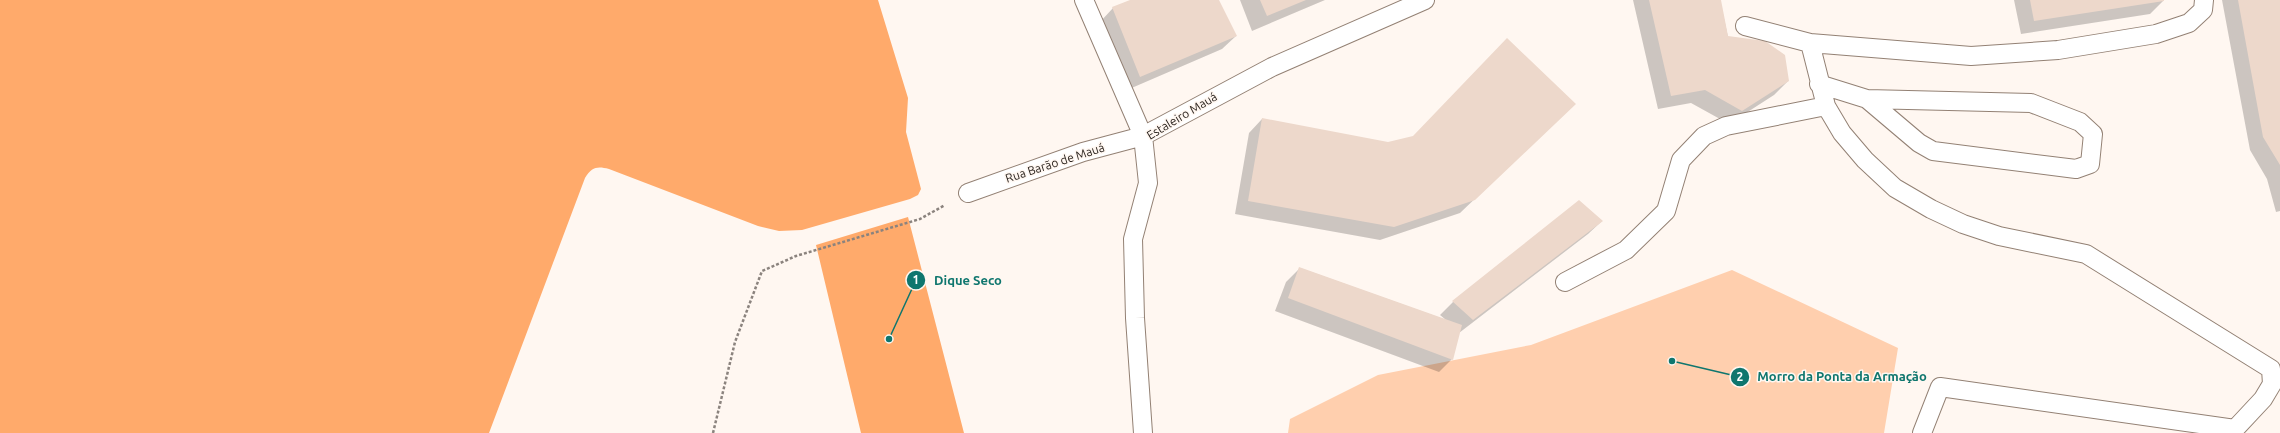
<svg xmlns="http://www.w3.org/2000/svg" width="2280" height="433" font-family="Ubuntu,sans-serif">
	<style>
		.green { fill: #ffcfae }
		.water { fill: #ffaa6b }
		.shadow { fill: #0003 }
		.building { fill: #edd8cb }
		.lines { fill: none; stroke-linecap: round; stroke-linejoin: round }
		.service-casing { stroke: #938174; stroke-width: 20 }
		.path { stroke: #8b837e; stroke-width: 2.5; stroke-dasharray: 3 2; stroke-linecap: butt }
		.service { stroke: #fff; stroke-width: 18 }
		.labels { text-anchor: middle; stroke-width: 3; stroke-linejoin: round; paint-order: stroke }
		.street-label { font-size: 12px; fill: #241d18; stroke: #fff7f1 }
		.leader { fill: none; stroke: #0f766e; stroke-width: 1.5 }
		.callout-dot { fill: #0f766e; stroke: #fff7f1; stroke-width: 1.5 }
		.mark-label { font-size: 12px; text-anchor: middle; font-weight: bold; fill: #fff }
		.callout-label { font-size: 13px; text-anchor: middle; font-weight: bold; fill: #0f766e; stroke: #fff7f1; stroke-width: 3; stroke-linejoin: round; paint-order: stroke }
	</style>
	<rect width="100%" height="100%" fill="#fff7f1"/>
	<path class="green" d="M 1732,270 L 1898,348 L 1884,433 L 1288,433 L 1290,419 L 1378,375 L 1531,345 Z"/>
	<path class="water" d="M 0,0 L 878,0 L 908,98 L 906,132 L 921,189 L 918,195 L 910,199 L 802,230 L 779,231 L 758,226 L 609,169 C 597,166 592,167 585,178 L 489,433 L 0,433 Z
		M 908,217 L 964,433 L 861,433 L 816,245 Z"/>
	<path class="shadow" d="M 1132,0 L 1218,0 L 1236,36 L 1222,49 L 1127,90 L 1100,22 L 1113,8 Z
		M 1240,0 L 1325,0 L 1252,31 Z
		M 1633,0 L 1720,0 L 1728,37 L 1788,81 L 1774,95 L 1729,124 L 1691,103 L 1658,109 Z
		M 2014,0 L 2163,0 L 2163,1 L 2150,14 L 2021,34 Z
		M 2222,0 L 2280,0 L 2280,211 L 2276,212 L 2267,179 L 2250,150 Z
		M 1561,117 L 1460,213 L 1380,240 L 1235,214 L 1249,133 L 1262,119 L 1388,143 Z
		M 1602,221 L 1588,234 L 1459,333 L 1452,359 L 1439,372 L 1275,311 L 1286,282 L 1300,268 L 1446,320 L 1440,315 L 1453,302 Z"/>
	<path class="building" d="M 1130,0 L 1219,0 L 1237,36 L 1140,77 L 1112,7 Z
		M 1260,0 L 1306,0 L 1267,16 Z
		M 1649,0 L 1721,0 L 1728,36 L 1765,41 L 1785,55 L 1789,81 L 1742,111 L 1705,90 L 1671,96 Z
		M 2030,0 L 2164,0 L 2164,1 L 2034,21 Z
		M 2238,0 L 2280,0 L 2280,165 L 2263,137 Z
		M 1507,38 L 1576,104 L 1475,200 L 1394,227 L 1248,201 L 1262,118 L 1388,142 L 1413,136 Z
		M 1579,200 L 1603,221 L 1473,320 L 1452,301 Z
		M 1299,267 L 1462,325 L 1453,360 L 1288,298 Z"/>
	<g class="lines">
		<g class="service-casing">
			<path id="service" d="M 1745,26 L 1810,43 L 1971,56 L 2058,50 L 2156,34 L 2189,23 L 2203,10 L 2204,0
				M 1810,43 L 1826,106 L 1842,133 L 1865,160 L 1895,188 L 1931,209 L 1963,224 L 1999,236 L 2086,254 L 2271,369 L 2272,384 L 2263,399 L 2235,429
				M 1819,84 L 1867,99 L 2031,103 L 2080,122 L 2093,134 L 2090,164 L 2076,169 L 1933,151 L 1919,143 L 1867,99
				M 968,193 L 1083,152 L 1143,136 L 1084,0
				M 1565,282 L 1626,250 L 1666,211 L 1681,160 L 1704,136 L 1726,126 L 1826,106
				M 1143,433 L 1135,318 L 1133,239 L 1148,183 L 1143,136 L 1272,67 L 1425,0
				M 1922,433 L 1940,387 L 2235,429 L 2234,433"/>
		</g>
		<path class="path" d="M 713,433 L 735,342 L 762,271 L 796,256 L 920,219 L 945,205"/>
		<use href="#service" class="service"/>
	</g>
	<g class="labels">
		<g class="street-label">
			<text transform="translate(1182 116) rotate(-31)" y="4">Estaleiro Mauá</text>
			<text transform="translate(1055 163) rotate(-18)" y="4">Rua Barão de Mauá</text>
		</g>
	</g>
	<path class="leader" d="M889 339L916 280M1672 361L1740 377"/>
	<g class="callout-dot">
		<circle cx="889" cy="339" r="4"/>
		<circle cx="1672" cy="361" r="4"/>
		<circle cx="916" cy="280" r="10"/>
		<circle cx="1740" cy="377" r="10"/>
	</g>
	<g class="mark-label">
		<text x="916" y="284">1</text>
		<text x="1740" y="381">2</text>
	</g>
	<g class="callout-label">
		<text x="968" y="285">Dique Seco</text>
		<text x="1842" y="381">Morro da Ponta da Armação</text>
	</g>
</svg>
